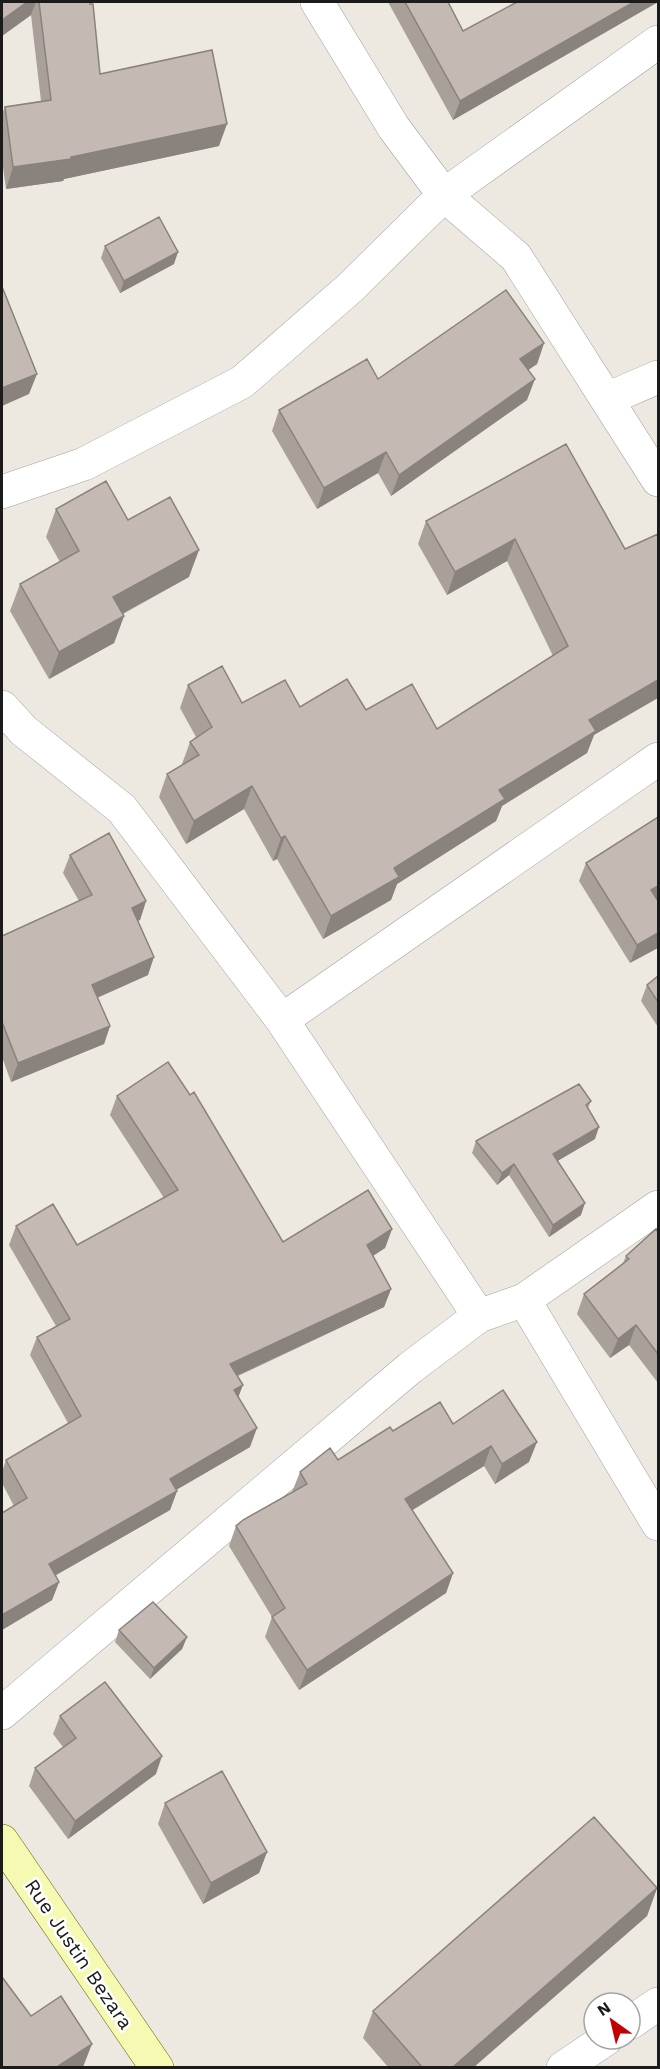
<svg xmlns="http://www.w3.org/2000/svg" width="660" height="2069" font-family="'Work Sans',sans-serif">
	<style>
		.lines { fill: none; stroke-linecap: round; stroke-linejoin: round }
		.street-casing { stroke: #a2a2a2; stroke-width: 34 }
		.secondary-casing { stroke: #636f05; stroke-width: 34 }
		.street { stroke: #fff; stroke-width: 33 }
		.secondary { stroke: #f5f9b1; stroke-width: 33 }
		.wall { fill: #a9a09a }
		.shaded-wall { fill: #89827d }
		.building { fill: #c4bab3; stroke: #89827d; stroke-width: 1.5 }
		.labels { text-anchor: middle; stroke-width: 5; stroke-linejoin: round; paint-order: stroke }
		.street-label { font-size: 20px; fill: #1b1b1b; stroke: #fff }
	</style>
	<rect width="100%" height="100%" fill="#ede8e0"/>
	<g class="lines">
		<g class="street-casing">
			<path id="street" d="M 317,2 L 394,128 L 444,195 L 516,257 L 658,480
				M 607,399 L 658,377
				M 2,492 L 84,464 L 242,382 L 351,287 L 444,195 L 658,42
				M 2,707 L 24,731 L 122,809 L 282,1020 L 479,1316 L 524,1300 L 658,1207
				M 282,1020 L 658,759
				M 524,1300 L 658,1524
				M 2,1713 L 410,1368 L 479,1316
				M 630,2023 L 658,2004
				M 563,2068 L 606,2039"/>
		</g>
		<g class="secondary-casing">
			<path id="secondary" d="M 2,1841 L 157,2068"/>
		</g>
		<use href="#street" class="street"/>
		<use href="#secondary" class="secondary"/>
	</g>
	<path class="wall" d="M 2,2 L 90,2 L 100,74 L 219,146 L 64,179 L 63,181 L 6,189 L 2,160 L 2,112 L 2,114 L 5,107 L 41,101 L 31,15 L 2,36 Z
		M 388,2 L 448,2 L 463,31 L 658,2 L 453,120 Z
		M 105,246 L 174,264 L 120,293 L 101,258 Z
		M 544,343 L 537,364 L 528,370 L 527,400 L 391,496 L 378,473 L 317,509 L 272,431 L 279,410 Z
		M 566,444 L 594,735 L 587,753 L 502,806 L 496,821 L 397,884 L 391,900 L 323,939 L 277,859 L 273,861 L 244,809 L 186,844 L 159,797 L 167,774 L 182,765 L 182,764 L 190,742 L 196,737 L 180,708 L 188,685 L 242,703 L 300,707 L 437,729 L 553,656 L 507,561 L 447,595 L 418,544 L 426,521 Z
		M 56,509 L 128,520 L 189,577 L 123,614 L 124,616 L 114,643 L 49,679 L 10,611 L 20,584 L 60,562 L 46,537 Z
		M 658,817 L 658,900 L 630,963 L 579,881 L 586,863 Z
		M 70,855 L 146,901 L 140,920 L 137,921 L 148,975 L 97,998 L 110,1026 L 104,1044 L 11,1082 L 2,1057 L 2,936 L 79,901 L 63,873 Z
		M 658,976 L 658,1027 L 641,1001 L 647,985 Z
		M 117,1096 L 283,1242 L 392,1229 L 385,1248 L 373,1256 L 391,1289 L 384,1307 L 238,1376 L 239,1397 L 250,1447 L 176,1490 L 177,1491 L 170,1510 L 56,1575 L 59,1582 L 52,1600 L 2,1630 L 2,1513 L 14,1506 L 2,1483 L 2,1472 L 6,1460 L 68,1423 L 30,1355 L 37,1337 L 56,1326 L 9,1245 L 16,1226 L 77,1245 L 164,1198 L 110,1115 Z
		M 591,1101 L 588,1108 L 595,1139 L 557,1161 L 581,1215 L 549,1237 L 509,1175 L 497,1185 L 472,1153 L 476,1141 Z
		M 658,1232 L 658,1383 L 629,1345 L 610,1358 L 577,1314 L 584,1294 L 623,1263 L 626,1256 Z
		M 453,1424 L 529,1462 L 495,1484 L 484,1466 L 412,1510 L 453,1573 L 446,1593 L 299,1690 L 265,1637 L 272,1617 L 229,1546 L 236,1526 L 292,1492 L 300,1472 L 338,1460 L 393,1431 Z
		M 119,1630 L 187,1637 L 182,1649 L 150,1679 L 115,1642 Z
		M 60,1716 L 156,1774 L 68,1839 L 29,1786 L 35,1768 L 63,1747 L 53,1734 Z
		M 165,1803 L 267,1852 L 259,1873 L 203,1904 L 158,1824 Z
		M 657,1888 L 647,1916 L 474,2067 L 388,2067 L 363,2038 L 373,2011 Z"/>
	<path class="shaded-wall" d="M 27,2 L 36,2 L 31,15 L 2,36 L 2,20 Z
		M 634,2 L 658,2 L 453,120 L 460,101 Z
		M 227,124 L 219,146 L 64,179 L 63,181 L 6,189 L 13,167 L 71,157 Z
		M 178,252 L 174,264 L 120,293 L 124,281 Z
		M 544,343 L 537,364 L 513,380 L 520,359 Z
		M 37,374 L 29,394 L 2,406 L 2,388 Z
		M 535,379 L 527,400 L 391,496 L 399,475 Z
		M 386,452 L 378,473 L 317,509 L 324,488 Z
		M 515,539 L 507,561 L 447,595 L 455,572 Z
		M 199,550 L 189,577 L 103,624 L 113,597 Z
		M 124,616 L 114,643 L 49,679 L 59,652 Z
		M 658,680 L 658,698 L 594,735 L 587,753 L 502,806 L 496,821 L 397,884 L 391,900 L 323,939 L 331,916 L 499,790 L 589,720 Z
		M 252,786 L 244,809 L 186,844 L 194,821 Z
		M 285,836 L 277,859 L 273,861 L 281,838 Z
		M 658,886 L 658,900 L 644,909 L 651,890 Z
		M 146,901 L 140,920 L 125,926 L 132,908 Z
		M 658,933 L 658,948 L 630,963 L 637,945 Z
		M 154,957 L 148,975 L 85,1003 L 92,985 Z
		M 110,1026 L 104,1044 L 11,1082 L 18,1063 Z
		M 599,1127 L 595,1139 L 549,1166 L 553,1154 Z
		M 514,1164 L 509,1175 L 497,1185 L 502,1173 Z
		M 585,1203 L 581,1215 L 549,1237 L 553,1225 Z
		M 392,1229 L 385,1248 L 360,1264 L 367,1245 Z
		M 391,1289 L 384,1307 L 223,1382 L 230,1364 Z
		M 636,1325 L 629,1345 L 610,1358 L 618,1339 Z
		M 243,1385 L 236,1403 L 234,1390 Z
		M 257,1428 L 250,1447 L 164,1497 L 170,1479 Z
		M 537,1442 L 529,1462 L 495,1484 L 502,1464 Z
		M 491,1446 L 484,1466 L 398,1519 L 405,1499 Z
		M 177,1491 L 170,1510 L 42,1583 L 49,1564 Z
		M 453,1573 L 446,1593 L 299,1690 L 307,1670 Z
		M 59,1582 L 52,1600 L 2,1630 L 2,1615 Z
		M 187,1637 L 182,1649 L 150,1679 L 154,1668 Z
		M 162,1756 L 156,1774 L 68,1839 L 75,1821 Z
		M 267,1852 L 259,1873 L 203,1904 L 211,1883 Z
		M 657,1888 L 647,1916 L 474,2067 L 453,2067 Z
		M 92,2044 L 83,2067 L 57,2067 Z"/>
	<path class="building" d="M 2,2 L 27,2 L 2,20 Z
		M 39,2 L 90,2 L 90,4 L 93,4 L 100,74 L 212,50 L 227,124 L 71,157 L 71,159 L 13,167 L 5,107 L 51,100 Z
		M 405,2 L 448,2 L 463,31 L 517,2 L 634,2 L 460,101 Z
		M 159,217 L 178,252 L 124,281 L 105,246 Z
		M 2,289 L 3,289 L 37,374 L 2,388 Z
		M 506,290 L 544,343 L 520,359 L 535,379 L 399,475 L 386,452 L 324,488 L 279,410 L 367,359 L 378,379 Z
		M 566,444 L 625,549 L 658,534 L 658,680 L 589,720 L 596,731 L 499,790 L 505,799 L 394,868 L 399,877 L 331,916 L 285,836 L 281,838 L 252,786 L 194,821 L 167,774 L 199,755 L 190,742 L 212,727 L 188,685 L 222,666 L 242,703 L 285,680 L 300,707 L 347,679 L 366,710 L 412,684 L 437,729 L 568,646 L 515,539 L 455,572 L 426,521 Z
		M 106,481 L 128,520 L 170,497 L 199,550 L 113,597 L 124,616 L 59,652 L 20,584 L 79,551 L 56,509 Z
		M 658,817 L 658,886 L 651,890 L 658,901 L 658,933 L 637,945 L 586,863 Z
		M 109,833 L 146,901 L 132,908 L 154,957 L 92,985 L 110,1026 L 18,1063 L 2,1022 L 2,936 L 92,895 L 70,855 Z
		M 658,976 L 658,1002 L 647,985 Z
		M 168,1062 L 190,1095 L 194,1092 L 283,1242 L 368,1190 L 392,1229 L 367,1245 L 391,1289 L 230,1364 L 243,1385 L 234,1390 L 257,1428 L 170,1479 L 177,1491 L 49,1564 L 59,1582 L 2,1615 L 2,1513 L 27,1498 L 6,1460 L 81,1416 L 37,1337 L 70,1319 L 16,1226 L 53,1204 L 77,1245 L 178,1190 L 117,1096 Z
		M 579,1084 L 591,1101 L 586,1105 L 599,1127 L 553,1154 L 585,1203 L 553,1225 L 514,1164 L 502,1173 L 476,1141 Z
		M 656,1229 L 658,1232 L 658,1354 L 636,1325 L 618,1339 L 584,1294 L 629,1259 L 626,1256 Z
		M 503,1390 L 537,1442 L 502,1464 L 491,1446 L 405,1499 L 453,1573 L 307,1670 L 272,1617 L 285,1608 L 236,1526 L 243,1520 L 307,1484 L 300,1472 L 330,1448 L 338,1460 L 390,1427 L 393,1431 L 440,1402 L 453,1424 Z
		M 153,1602 L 187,1637 L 154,1668 L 119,1630 Z
		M 105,1682 L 162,1756 L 75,1821 L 35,1768 L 76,1738 L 60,1716 Z
		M 222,1771 L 267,1852 L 211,1883 L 165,1803 Z
		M 594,1817 L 657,1888 L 453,2067 L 422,2067 L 373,2011 Z
		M 2,1977 L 31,2016 L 61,1996 L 92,2044 L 57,2067 L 2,2067 Z"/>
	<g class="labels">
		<g class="street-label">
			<text transform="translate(79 1954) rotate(56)" y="7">Rue Justin Bezara</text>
		</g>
	</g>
	<rect width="660" height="2069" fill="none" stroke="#1b1b1b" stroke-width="6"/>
	<g transform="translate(612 2021) rotate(326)"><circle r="28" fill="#ffffff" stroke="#a4a4a4" stroke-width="1.5"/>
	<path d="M0-4.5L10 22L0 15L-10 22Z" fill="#c50001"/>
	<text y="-9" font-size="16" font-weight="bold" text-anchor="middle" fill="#1b1b1b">N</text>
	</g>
</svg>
